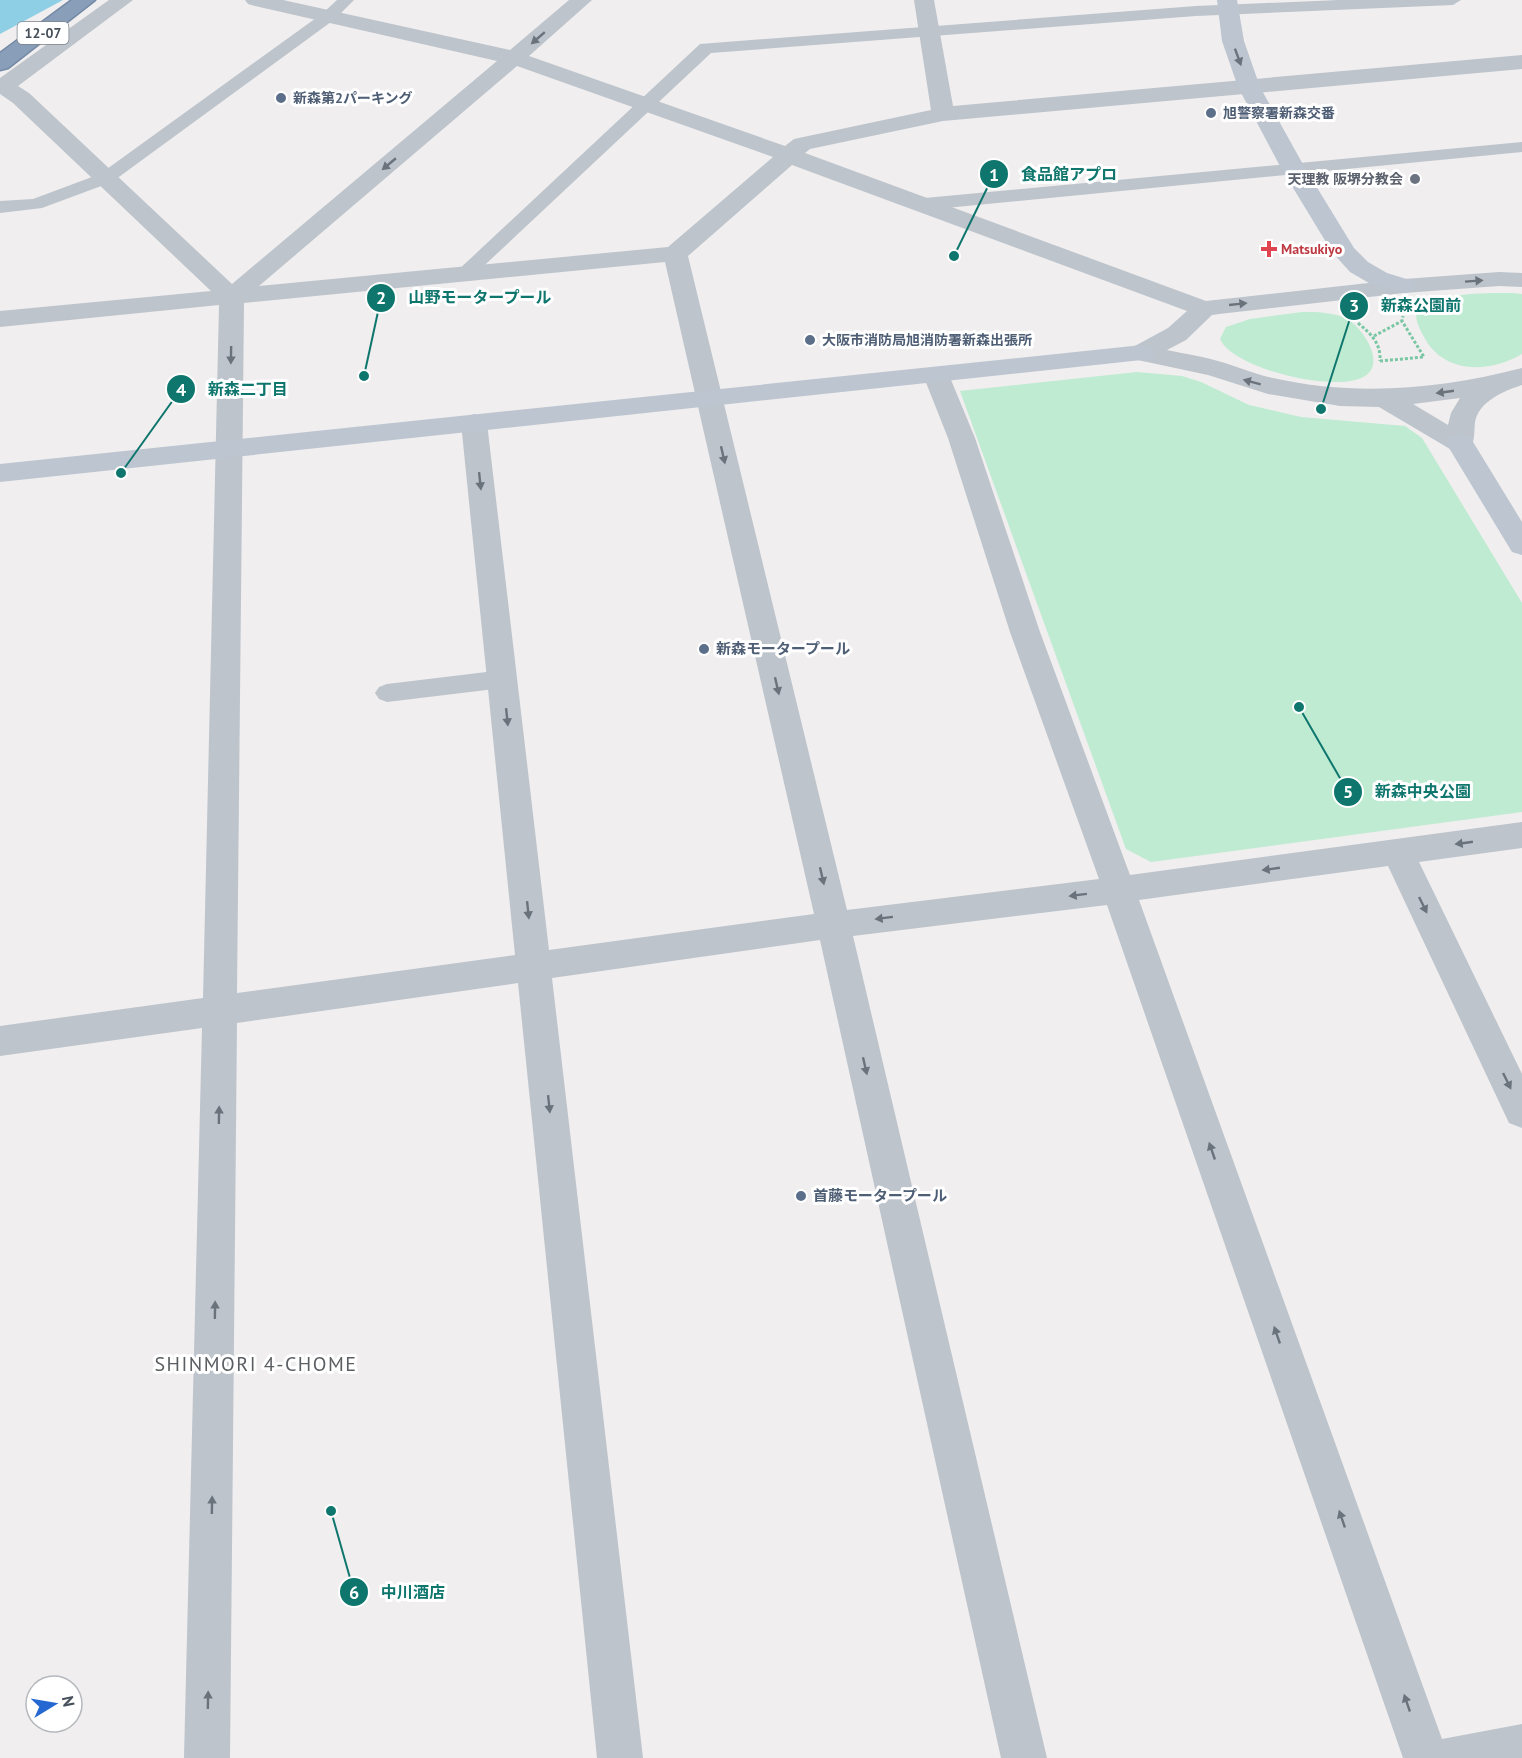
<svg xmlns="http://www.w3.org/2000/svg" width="1522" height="1758" font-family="'PT Sans','Noto Sans JP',sans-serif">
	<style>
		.green { fill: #beebd2 }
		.water { fill: #8ecfe5 }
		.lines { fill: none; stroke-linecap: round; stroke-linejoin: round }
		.highway-casing { stroke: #7489a5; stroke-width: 3 }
		.path { stroke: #79c7a4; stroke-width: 3; stroke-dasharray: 3 2; stroke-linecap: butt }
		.lane { fill: #bdc4cc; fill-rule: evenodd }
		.street { fill: #bdc4cc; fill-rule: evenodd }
		.secondary { fill: #bcc5d0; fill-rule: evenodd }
		.highway { fill: #889eb9; fill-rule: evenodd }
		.oneway { fill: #6a737c }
		.oneway2 { fill: #6a737d }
		.service-dot { fill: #5c6f8a; stroke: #fff; stroke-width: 2 }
		.worship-dot { fill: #6b7280; stroke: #fff; stroke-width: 2 }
		.health-dot { fill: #e0444e; stroke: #fff; stroke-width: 2 }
		.labels { text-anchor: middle; stroke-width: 6; stroke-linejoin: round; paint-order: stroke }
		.shield { fill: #fff; stroke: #7e848c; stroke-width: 1.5 }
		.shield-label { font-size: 14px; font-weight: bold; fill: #47505a }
		.far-service-label { font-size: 14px; font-weight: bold; fill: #4e5e75; stroke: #fff; text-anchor: start }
		.far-worship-label { font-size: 14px; font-weight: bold; fill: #5b616d; stroke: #fff; text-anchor: end }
		.far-health-label { font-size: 14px; font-weight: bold; fill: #be3a42; stroke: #fff; text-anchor: start }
		.service-label { font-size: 15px; font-weight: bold; fill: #4e5e75; stroke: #fff; text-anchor: start }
		.near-neighbourhood-label { font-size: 20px; letter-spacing: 1.5px; fill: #5b5e62; stroke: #fff }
		.leader { fill: none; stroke: #0f766e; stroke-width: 2 }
		.callout-dot { fill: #0f766e; stroke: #fff; stroke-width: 2 }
		.mark-label { font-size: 18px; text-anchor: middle; font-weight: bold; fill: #fff }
		.callout-label { font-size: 16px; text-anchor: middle; font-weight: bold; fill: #0f766e; stroke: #fff; stroke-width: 6; stroke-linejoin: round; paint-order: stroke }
	</style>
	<rect width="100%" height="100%" fill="#f0eeee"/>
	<path class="green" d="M 1512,293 L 1522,294 L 1522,354 C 1488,374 1442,374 1423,335 C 1419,328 1416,321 1416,313 C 1432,292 1487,293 1512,293 Z
		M 1302,312 C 1316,312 1334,312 1347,319 C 1363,328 1386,363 1365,376 C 1338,394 1233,369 1220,339 L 1226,327 L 1250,319 Z
		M 1137,372 L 1182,376 L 1201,382 L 1249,405 L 1301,417 L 1405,426 L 1422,438 L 1522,603 L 1522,812 L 1151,862 L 1126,849 L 960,391 Z"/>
	<path class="water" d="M 0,0 L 63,0 L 0,34 Z"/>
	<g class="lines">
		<g class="highway-casing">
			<path id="highway" d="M 72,0 L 95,0 L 8,68 L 0,70 L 0,53 Z"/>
		</g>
		<path class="path" d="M 1358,323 C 1371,334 1381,343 1380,361
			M 1374,336 L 1402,321
			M 1380,361 L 1424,357 L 1402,321 L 1403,316"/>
		<path class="lane" d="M 337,0 L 354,0 L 335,19 L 112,182 L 42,208 L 0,213 L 0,201 L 33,199 L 100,174 L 323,13 Z
			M 1339,0 L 1461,0 L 1453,5 L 1196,16 L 711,53 L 472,277 L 458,277 L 455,273 L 700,44 L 1196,6 Z
			M 1522,142 L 1522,152 L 925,210 L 919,208 L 916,204 L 919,200 L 925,198 Z
			M 503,670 L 511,673 L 515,679 L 511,685 L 503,688 L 387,702 L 379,699 L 375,693 L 379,687 L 387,684 Z"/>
		<path class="street" d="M 109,0 L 133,0 L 18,86 L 29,93 L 232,284 L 497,61 L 255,6 L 248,4 L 245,0 L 283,0 L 510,50 L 569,0 L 592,0 L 529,56 L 785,146 L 794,139 L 931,110 L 914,0 L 934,0 L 953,106 L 1522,55 L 1522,69 L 943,121 L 810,149 L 805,153 L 1206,301 L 1404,279 L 1499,272 L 1522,273 L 1522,287 L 1499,286 L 1404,293 L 1219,314 L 1212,315 L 1186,340 L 1167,350 C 1186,354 1206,357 1225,363 C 1241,368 1257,375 1273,378 C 1357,397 1440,389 1522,368 L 1522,385 C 1504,391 1479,401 1475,422 C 1474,432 1475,441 1470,449 L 1460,452 L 1450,449 L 1379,407 L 1340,406 L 1268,394 L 1208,375 L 1133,359 L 1129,353 L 1133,347 L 1168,328 L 1187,311 L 792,165 L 688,256 L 847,910 L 1099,879 L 1010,632 L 948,438 L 923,375 L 927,369 L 936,367 L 945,369 L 949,375 L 975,438 L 1040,632 L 1130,875 L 1522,822 L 1522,848 L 1419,862 L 1522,1074 L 1522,1128 L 1509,1123 L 1388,866 L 1139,900 L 1442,1739 L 1522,1724 L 1522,1758 L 1403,1758 L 1107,905 L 853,936 L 1047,1758 L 1001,1758 L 820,940 L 552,978 L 643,1758 L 597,1758 L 518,983 L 237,1023 L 230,1758 L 184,1758 L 202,1028 L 0,1056 L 0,1026 L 203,998 L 219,305 L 0,327 L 0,311 L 211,291 L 13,103 L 0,94 L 0,78 ZM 517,66 L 773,157 L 668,247 L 259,286 ZM 665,262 L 814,914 L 549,950 L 487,423 L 483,417 L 474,414 L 465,417 L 461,423 L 515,955 L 237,993 L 244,303 ZM 1460,398 L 1451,413 L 1448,425 L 1413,404 Z"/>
		<path class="secondary" d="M 1217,0 L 1237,0 L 1244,41 L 1260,87 L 1305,168 L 1354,248 L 1368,262 L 1387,273 L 1413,281 L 1416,286 L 1413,291 L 1404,293 L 1369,283 L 1350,272 L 1332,252 L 1281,168 L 1238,87 L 1222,41 Z
			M 1142,345 L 1151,347 L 1155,353 L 1151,359 L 0,482 L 0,464 Z
			M 1460,434 L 1470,437 L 1522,522 L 1522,555 L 1512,552 L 1446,443 L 1450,437 Z"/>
		<use href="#highway" class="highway"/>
	</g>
	<defs><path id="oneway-solid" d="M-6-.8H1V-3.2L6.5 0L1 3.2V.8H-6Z" transform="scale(1.5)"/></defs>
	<g class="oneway">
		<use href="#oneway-solid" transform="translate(538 38) rotate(139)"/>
		<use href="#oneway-solid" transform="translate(389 164) rotate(140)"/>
		<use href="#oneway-solid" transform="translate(1474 281) rotate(-4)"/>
		<use href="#oneway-solid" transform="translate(1238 304) rotate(-6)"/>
		<use href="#oneway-solid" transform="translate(231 355) rotate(91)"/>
		<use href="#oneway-solid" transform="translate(1252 382) rotate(-165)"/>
		<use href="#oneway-solid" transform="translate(1445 392) rotate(172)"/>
		<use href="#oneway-solid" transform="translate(723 455) rotate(77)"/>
		<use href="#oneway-solid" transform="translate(480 481) rotate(84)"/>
		<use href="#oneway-solid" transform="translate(777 686) rotate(77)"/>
		<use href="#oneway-solid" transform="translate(507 717) rotate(84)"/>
		<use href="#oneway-solid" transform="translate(1464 843) rotate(172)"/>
		<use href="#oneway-solid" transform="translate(1271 869) rotate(172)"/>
		<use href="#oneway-solid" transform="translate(822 876) rotate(77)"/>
		<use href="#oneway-solid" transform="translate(1078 895) rotate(173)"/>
		<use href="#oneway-solid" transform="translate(1423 905) rotate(64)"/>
		<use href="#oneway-solid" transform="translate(528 910) rotate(84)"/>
		<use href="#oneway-solid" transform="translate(884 918) rotate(173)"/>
		<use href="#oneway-solid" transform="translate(865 1066) rotate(77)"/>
		<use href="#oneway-solid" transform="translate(1507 1081) rotate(64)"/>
		<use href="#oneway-solid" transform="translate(549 1104) rotate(84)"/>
		<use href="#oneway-solid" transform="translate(219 1115) rotate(-89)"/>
		<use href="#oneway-solid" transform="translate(1212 1151) rotate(-109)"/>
		<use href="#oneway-solid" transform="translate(215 1310) rotate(-89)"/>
		<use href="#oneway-solid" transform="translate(1277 1335) rotate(-109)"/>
		<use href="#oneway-solid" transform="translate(212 1505) rotate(-89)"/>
		<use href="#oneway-solid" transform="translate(1342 1519) rotate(-109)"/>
		<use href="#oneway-solid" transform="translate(208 1700) rotate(-89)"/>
		<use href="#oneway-solid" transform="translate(1407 1703) rotate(-109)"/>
	</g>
	<use class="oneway2" href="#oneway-solid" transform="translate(1238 57) rotate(70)"/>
	<g class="service-dot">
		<circle cx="281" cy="98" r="6"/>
		<circle cx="1211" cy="113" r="6"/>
		<circle cx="810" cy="340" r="6"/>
		<circle cx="704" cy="649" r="6"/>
		<circle cx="801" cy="1196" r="6"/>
	</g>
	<circle class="worship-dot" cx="1415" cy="179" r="6"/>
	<path class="health-dot" d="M1266 240h6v6h6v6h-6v6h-6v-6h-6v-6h6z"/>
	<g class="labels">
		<rect class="shield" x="17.5" y="22" width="51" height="22" rx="4.5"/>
		<g class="shield-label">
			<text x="43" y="38">12-07</text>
		</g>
		<g class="far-service-label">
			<text x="293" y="103">新森第2パーキング</text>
			<text x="1223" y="118">旭警察署新森交番</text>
			<text x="822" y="345">大阪市消防局旭消防署新森出張所</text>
		</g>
		<g class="far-worship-label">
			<text x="1403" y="184">天理教 阪堺分教会</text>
		</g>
		<g class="far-health-label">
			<text x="1281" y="254">Matsukiyo</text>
		</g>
		<g class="service-label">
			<text x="716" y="654">新森モータープール</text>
			<text x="813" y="1201">首藤モータープール</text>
		</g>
		<g class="near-neighbourhood-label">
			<text x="256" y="1371">SHINMORI 4-CHOME</text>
		</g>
	</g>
	<path class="leader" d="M954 256L994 174M364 376L381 298M1321 409L1354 306M121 473L181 389M1299 707L1348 792M331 1511L354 1592"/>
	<g class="callout-dot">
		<circle cx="954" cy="256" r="6"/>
		<circle cx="364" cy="376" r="6"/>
		<circle cx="1321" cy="409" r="6"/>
		<circle cx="121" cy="473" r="6"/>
		<circle cx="1299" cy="707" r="6"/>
		<circle cx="331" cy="1511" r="6"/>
		<circle cx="994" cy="174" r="15"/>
		<circle cx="381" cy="298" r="15"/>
		<circle cx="1354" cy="306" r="15"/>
		<circle cx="181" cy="389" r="15"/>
		<circle cx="1348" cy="792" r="15"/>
		<circle cx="354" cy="1592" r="15"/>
	</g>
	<g class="mark-label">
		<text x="994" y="181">1</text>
		<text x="381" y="304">2</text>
		<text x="1354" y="312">3</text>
		<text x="181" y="396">4</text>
		<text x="1348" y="798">5</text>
		<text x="354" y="1599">6</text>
	</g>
	<g class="callout-label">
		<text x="1069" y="180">食品館アプロ</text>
		<text x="480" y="303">山野モータープール</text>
		<text x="1421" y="311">新森公園前</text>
		<text x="248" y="395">新森二丁目</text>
		<text x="1423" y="797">新森中央公園</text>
		<text x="413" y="1598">中川酒店</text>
	</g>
	<g transform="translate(54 1704) rotate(79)"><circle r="28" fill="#ffffff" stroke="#b5b9bd" stroke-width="1.5"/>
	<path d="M0-4.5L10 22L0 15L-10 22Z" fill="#2568d2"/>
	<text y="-9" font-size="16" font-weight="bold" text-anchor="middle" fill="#47505a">N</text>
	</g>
</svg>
